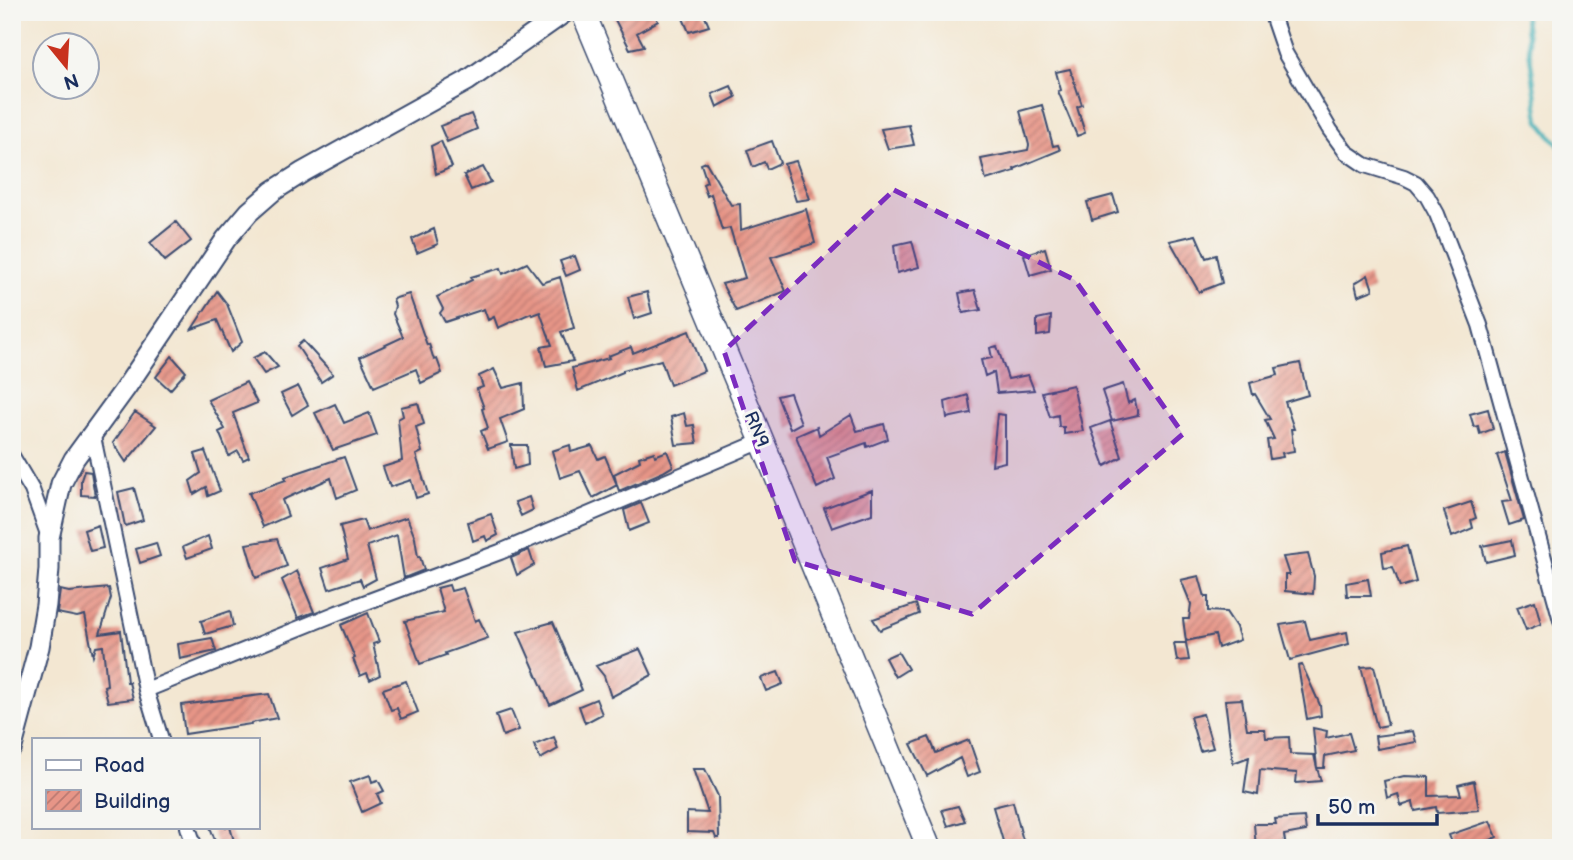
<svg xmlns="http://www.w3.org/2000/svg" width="1573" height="860" font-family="'Balsamiq Sans',sans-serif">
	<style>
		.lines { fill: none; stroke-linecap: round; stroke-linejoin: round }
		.stream { stroke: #3cadb4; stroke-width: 4.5 }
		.building { fill: url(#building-hatch) }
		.street-casing { stroke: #3b4b6f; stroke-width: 18 }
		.secondary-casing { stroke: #3b4b6f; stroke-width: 23 }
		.primary-casing { stroke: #3b4b6f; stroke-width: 26 }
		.street { stroke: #fff; stroke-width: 14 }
		.secondary { stroke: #fff; stroke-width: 19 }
		.primary { stroke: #fff; stroke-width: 23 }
		.marked { fill: #7b2cbf; fill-opacity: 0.2; stroke: #7b2cbf; stroke-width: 5; stroke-dasharray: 14 9; stroke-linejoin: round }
		.labels { text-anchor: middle; stroke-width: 6; stroke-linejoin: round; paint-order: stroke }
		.street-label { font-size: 18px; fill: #1b2f5e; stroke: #f6f6f2 }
	</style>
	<defs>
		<pattern id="building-hatch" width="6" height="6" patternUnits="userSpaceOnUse" patternTransform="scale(1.75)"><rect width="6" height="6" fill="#e79587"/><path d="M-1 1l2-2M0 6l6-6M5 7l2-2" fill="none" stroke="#ba7a72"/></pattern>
	</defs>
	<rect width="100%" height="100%" fill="#f6f6f2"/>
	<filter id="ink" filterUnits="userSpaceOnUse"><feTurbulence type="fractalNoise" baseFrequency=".0143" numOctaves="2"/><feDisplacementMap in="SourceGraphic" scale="14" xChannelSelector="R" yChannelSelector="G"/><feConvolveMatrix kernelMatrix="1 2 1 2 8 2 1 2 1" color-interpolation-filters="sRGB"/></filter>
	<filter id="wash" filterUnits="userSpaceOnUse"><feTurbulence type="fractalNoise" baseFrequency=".00686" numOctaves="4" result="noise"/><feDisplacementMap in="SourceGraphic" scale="28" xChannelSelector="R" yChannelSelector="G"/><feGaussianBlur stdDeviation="1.57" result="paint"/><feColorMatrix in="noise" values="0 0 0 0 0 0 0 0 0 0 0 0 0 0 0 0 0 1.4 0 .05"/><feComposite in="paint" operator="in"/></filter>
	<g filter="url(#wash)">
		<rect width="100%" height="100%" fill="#f3e7d2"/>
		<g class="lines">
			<path class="stream" d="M 1524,12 L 1539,121 L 1561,148"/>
		</g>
		<g id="blocks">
			<path class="building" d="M 611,12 L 653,12 L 658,21 L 637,33 L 644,46 L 630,49 Z
				M 690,12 L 703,12 L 709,26 L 689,32 L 682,16 Z
				M 1070,69 L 1082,105 L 1077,107 L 1085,133 L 1077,136 L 1058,91 L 1061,90 L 1056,72 Z
				M 731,86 L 736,97 L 717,107 L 712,94 Z
				M 1042,105 L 1053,146 L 1058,145 L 1060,150 L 1014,169 L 1015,171 L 986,180 L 981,159 L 1028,150 L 1029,145 L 1020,111 Z
				M 471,114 L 477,129 L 447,142 L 440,126 Z
				M 909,125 L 914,145 L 888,149 L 881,129 Z
				M 441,141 L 452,167 L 436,174 L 431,146 Z
				M 772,141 L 780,163 L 767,169 L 764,162 L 753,167 L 747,150 Z
				M 796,161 L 810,199 L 796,201 L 784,164 Z
				M 706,162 L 731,205 L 740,204 L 741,230 L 806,209 L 815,243 L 771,257 L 786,291 L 736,311 L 722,284 L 745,278 L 730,228 L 722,230 L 711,194 L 707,196 L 703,184 L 707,182 L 701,164 Z
				M 483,167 L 491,182 L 471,190 L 464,175 Z
				M 1113,195 L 1118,212 L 1092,220 L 1087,202 Z
				M 176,222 L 191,241 L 165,261 L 150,243 Z
				M 434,229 L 438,244 L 417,253 L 412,239 Z
				M 1196,235 L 1206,258 L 1216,255 L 1222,283 L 1199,292 L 1170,241 Z
				M 912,241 L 919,267 L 897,273 L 894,245 Z
				M 1045,248 L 1051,269 L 1030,275 L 1024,255 Z
				M 575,256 L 580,270 L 566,276 L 560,261 Z
				M 527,263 L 542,283 L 560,277 L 574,328 L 561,332 L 573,361 L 546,366 L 541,347 L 552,345 L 540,312 L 532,315 L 531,313 L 498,328 L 494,317 L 488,320 L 484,309 L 445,322 L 440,313 L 443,309 L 437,297 L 472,280 L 471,277 L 501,268 L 503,274 Z
				M 1368,275 L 1373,290 L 1358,296 L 1355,283 Z
				M 975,290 L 981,310 L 963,313 L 959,293 Z
				M 217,291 L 227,304 L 242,342 L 231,352 L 217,320 L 192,329 Z
				M 647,292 L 652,313 L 634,319 L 628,297 Z
				M 409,294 L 427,345 L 429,344 L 434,360 L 437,359 L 442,373 L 421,383 L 416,369 L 374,387 L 360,357 L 403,337 L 393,314 L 395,306 L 393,299 Z
				M 1051,316 L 1050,334 L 1037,336 L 1037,319 Z
				M 689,331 L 704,371 L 670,385 L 661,360 L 623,370 L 623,372 L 578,391 L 572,368 L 609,358 L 608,356 L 631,347 L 633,353 Z
				M 303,341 L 333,374 L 321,382 L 297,346 Z
				M 997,346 L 1008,379 L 1028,375 L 1034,390 L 997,393 L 994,372 L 985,376 L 981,360 L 992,358 L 990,348 Z
				M 265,352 L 278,367 L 264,374 L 253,358 Z
				M 172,356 L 186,372 L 170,390 L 156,377 Z
				M 1300,363 L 1308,395 L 1285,402 L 1294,429 L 1291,429 L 1294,451 L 1282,453 L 1283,457 L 1270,459 L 1267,440 L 1274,439 L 1265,420 L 1270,419 L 1255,394 L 1253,395 L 1250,383 L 1278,375 L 1276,368 Z
				M 494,369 L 503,388 L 523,383 L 524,409 L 500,419 L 508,442 L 488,449 L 481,431 L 488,428 L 482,409 L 484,408 L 477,389 L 483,387 L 479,376 Z
				M 246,382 L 257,403 L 233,413 L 249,457 L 243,460 L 238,451 L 229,456 L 219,432 L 225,429 L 208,400 Z
				M 1123,384 L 1128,403 L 1135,400 L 1138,415 L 1112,421 L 1102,391 Z
				M 1073,385 L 1083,431 L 1064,434 L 1064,427 L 1059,427 L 1058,415 L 1050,417 L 1042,392 Z
				M 298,386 L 308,405 L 292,415 L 281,394 Z
				M 790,393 L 801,423 L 790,429 L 777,396 Z
				M 968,395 L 971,413 L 947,418 L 945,402 Z
				M 418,403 L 424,424 L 416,427 L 422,452 L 416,455 L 428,494 L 416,498 L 411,480 L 390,487 L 383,467 L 402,461 L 398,419 L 403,416 L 401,407 Z
				M 335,404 L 344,423 L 369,413 L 377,435 L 333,450 L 315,413 Z
				M 1488,409 L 1493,429 L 1480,434 L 1478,426 L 1474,427 L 1470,414 Z
				M 135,412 L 156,426 L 126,462 L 113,443 Z
				M 684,413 L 687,426 L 694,425 L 697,443 L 676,445 L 671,417 Z
				M 997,414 L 1005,415 L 1005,462 L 992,465 Z
				M 851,415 L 857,431 L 884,424 L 888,439 L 867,447 L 866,443 L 827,457 L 835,479 L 817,488 L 796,436 L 817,427 L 819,435 Z
				M 1110,421 L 1122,457 L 1105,466 L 1091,428 Z
				M 511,445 L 527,445 L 528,465 L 514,469 Z
				M 570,445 L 571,452 L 592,446 L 598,459 L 605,456 L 617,485 L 614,474 L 640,461 L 639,457 L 654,452 L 655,456 L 667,451 L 673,466 L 663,472 L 619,491 L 617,485 L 593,498 L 580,471 L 560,478 L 552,451 Z
				M 205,451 L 220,491 L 208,496 L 206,487 L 194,494 L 190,481 L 201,473 L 195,454 Z
				M 1505,452 L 1524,520 L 1509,525 L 1502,502 L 1512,501 L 1497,455 Z
				M 344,457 L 356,490 L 337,498 L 331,478 L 282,500 L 288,516 L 263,527 L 249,493 L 286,480 L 285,477 Z
				M 84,471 L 91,472 L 95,496 L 81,495 L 81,480 Z
				M 134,488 L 143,520 L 125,526 L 118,492 Z
				M 872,490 L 872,514 L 832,528 L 824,508 Z
				M 529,497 L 533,510 L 521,516 L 515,502 Z
				M 1471,502 L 1476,518 L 1471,520 L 1473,528 L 1452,537 L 1444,511 Z
				M 641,503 L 649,523 L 629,531 L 624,510 Z
				M 491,514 L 498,535 L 487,541 L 485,536 L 473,541 L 468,522 Z
				M 407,517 L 415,538 L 418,557 L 420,557 L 424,570 L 404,578 L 397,535 L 367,546 L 376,579 L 363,586 L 360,579 L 329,589 L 322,568 L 348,559 L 340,526 L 363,520 L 367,531 Z
				M 98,525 L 103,548 L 90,551 L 84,530 Z
				M 208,536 L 212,549 L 187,558 L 183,547 Z
				M 277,539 L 287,566 L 256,578 L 246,544 Z
				M 1512,540 L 1515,555 L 1486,562 L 1482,546 Z
				M 156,543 L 160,556 L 140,563 L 136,549 Z
				M 1407,546 L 1416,582 L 1400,587 L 1393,567 L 1384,568 L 1382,552 Z
				M 529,550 L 534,565 L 517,575 L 511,558 Z
				M 1308,554 L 1314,576 L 1313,594 L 1285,591 L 1285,575 L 1289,575 L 1283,557 Z
				M 297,571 L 314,612 L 298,618 L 282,580 Z
				M 1199,576 L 1205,597 L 1208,597 L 1208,611 L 1226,612 L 1236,627 L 1240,640 L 1218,648 L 1215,635 L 1186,641 L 1183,619 L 1189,619 L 1191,604 L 1181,580 Z
				M 1368,579 L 1371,596 L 1347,596 L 1346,583 Z
				M 449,585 L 451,591 L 463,588 L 475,621 L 479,619 L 488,638 L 445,653 L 446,655 L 420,664 L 405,621 L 444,612 L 437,588 Z
				M 109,588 L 111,598 L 100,634 L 121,631 L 127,682 L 129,682 L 133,699 L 108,702 L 104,686 L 107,685 L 103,646 L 96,647 L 93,656 L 85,615 L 77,617 L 57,613 L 60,590 L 69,592 Z
				M 1535,601 L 1541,624 L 1526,630 L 1517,607 Z
				M 916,604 L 919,614 L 880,630 L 873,619 Z
				M 230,611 L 233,626 L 205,634 L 201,621 Z
				M 368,613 L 379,642 L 373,644 L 380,675 L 370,680 L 367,673 L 360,676 L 353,659 L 355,658 L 341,625 Z
				M 1305,621 L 1310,640 L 1347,632 L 1349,644 L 1290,660 L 1280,625 Z
				M 553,622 L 582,690 L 550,705 L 518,632 Z
				M 212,638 L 216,651 L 180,659 L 178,644 Z
				M 1174,643 L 1186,643 L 1189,660 L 1177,661 Z
				M 640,649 L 652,675 L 611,697 L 604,676 L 596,666 Z
				M 898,652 L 908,669 L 895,677 L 885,658 Z
				M 1302,665 L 1320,705 L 1321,716 L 1307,719 L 1298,666 Z
				M 1374,666 L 1388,725 L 1377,727 L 1361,667 Z
				M 778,672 L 783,684 L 766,691 L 761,678 Z
				M 406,681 L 418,712 L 401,719 L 397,708 L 391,710 L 383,689 Z
				M 269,694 L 277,718 L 251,723 L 251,724 L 185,734 L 181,705 Z
				M 596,699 L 602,714 L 585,723 L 579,706 Z
				M 1242,699 L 1247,729 L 1265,729 L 1266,738 L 1289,737 L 1290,754 L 1314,755 L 1317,768 L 1313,728 L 1327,731 L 1326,738 L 1349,733 L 1354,750 L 1325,756 L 1324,768 L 1317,768 L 1321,781 L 1296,783 L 1297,773 L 1260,770 L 1258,795 L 1244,792 L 1249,757 L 1233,763 L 1225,700 Z
				M 511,710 L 519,730 L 503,736 L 496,715 Z
				M 1203,714 L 1213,748 L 1200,751 L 1190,717 Z
				M 1413,731 L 1416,742 L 1377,749 L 1375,736 Z
				M 554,737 L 558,749 L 540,759 L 534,745 Z
				M 929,737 L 936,753 L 969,740 L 980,772 L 967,777 L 960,758 L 927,776 L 911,744 Z
				M 693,769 L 705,769 L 718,796 L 719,838 L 716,838 L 714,833 L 687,832 L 687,812 L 708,813 Z
				M 370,775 L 372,782 L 378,780 L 384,791 L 377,794 L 381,803 L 362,812 L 350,782 Z
				M 1404,776 L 1429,777 L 1429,796 L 1461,795 L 1458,785 L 1474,781 L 1479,810 L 1437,813 L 1436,807 L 1415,811 L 1413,802 L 1401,806 L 1398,794 L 1387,798 L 1384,781 Z
				M 1013,802 L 1022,837 L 1027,848 L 1005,848 L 993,807 Z
				M 958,806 L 965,821 L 948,826 L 942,810 Z
				M 1304,817 L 1306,831 L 1284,835 L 1286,848 L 1256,848 L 1254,824 L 1276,824 L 1275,819 Z
				M 1490,821 L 1497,837 L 1474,848 L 1454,848 L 1449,835 Z
				M 210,827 L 230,827 L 236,848 L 218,848 Z"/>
		</g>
	</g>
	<g filter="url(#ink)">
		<use href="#blocks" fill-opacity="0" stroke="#3b4b6f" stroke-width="2"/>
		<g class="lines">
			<g class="street-casing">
				<path id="street" d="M 1271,12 L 1285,53 L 1330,130 L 1346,152 L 1365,165 L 1404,177 L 1416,183 L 1427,196 L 1437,214 L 1480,325 L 1561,620
					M 92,432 L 146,690 L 161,739
					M 12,456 L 32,490 L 49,537
					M 146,690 L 337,613 L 500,552 L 762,441
					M 188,827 L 195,848"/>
			</g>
			<g class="secondary-casing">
				<path id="secondary" d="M 12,747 L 39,647 L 46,605 L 49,569 L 49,538 L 61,484 L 74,459 L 125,389 L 226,239 L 249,212 L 273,191 L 303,172 L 467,81 L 565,12"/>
			</g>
			<g class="primary-casing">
				<path id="primary" d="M 583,12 L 762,441 L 929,848"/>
			</g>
			<use href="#street" class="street"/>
			<use href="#secondary" class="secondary"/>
			<use href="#primary" class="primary"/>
		</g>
	</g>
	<path class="marked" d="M 894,190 L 1075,280 L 1183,434 L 972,614 L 795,561 L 724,351 Z"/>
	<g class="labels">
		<g class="street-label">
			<text transform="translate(757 429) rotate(67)" y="6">RN9</text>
		</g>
	</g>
	<rect width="1573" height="860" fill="none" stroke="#f6f6f2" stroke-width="42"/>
	<rect x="32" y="738" width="228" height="91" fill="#f6f6f2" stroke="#9ea6b7" stroke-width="2"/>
	<rect x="46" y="760" width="35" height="10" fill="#ffffff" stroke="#9ea6b7" stroke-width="2"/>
	<text x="94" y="772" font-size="21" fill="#1b2f5e">Road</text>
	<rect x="46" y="790" width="35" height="21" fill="url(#building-hatch)" stroke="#9ea6b7" stroke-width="2"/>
	<text x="94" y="808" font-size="21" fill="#1b2f5e">Building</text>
	<g transform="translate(66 66) rotate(162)"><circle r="33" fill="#f6f6f2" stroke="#9ea6b7" stroke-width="2"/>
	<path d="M0-5L12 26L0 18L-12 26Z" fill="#c8321e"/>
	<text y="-10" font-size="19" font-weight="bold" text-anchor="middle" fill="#1b2f5e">N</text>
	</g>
	<path d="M1318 814v10h119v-10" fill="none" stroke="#1b2f5e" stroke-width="3.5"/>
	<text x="1328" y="814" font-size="21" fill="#1b2f5e" stroke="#f6f6f2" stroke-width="5" paint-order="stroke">50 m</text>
</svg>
